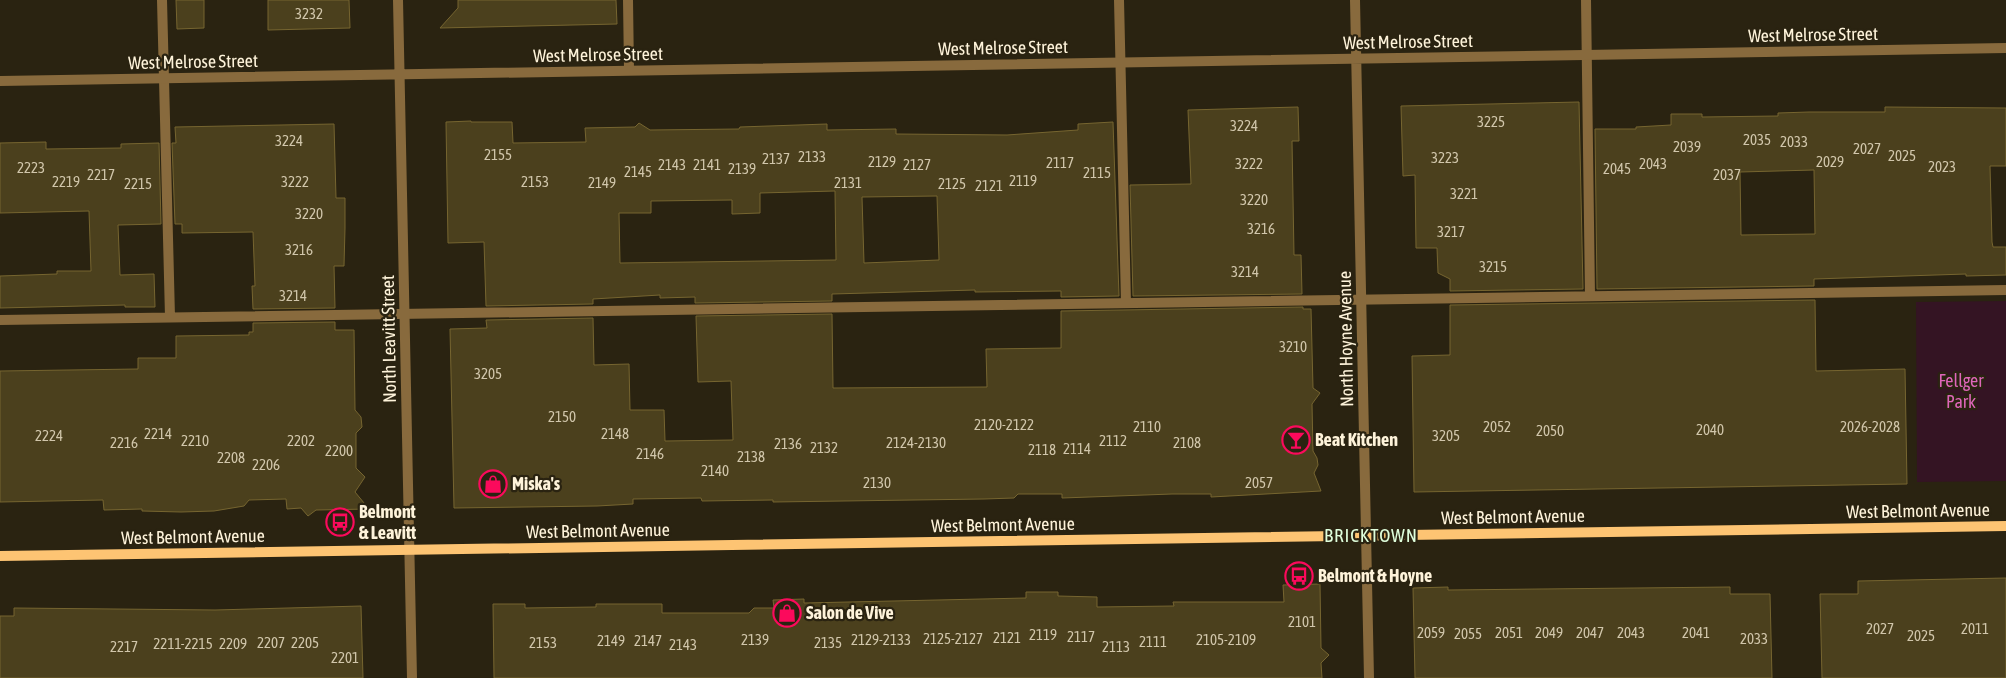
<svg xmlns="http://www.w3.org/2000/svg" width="2006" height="678" font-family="'Asap Condensed',sans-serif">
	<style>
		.green { fill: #341423 }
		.building { fill: #4b401d; stroke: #766530; fill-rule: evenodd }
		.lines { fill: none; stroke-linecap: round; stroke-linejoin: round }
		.lane { stroke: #886a3d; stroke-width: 10 }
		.street { stroke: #886a3d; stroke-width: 10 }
		.secondary { stroke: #fdc473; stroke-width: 10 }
		.labels { text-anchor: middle; stroke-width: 4.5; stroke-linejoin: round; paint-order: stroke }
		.number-label { font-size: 15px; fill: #d1c6ab }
		.street-label { font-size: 18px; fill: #fef3da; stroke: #2a2311 }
		.park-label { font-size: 18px; fill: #df66ba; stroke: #2a2311 }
		.poi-label { font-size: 18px; font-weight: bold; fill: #fef3da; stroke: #2a2311; text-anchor: start }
		.neighbourhood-label { font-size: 19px; letter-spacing: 1px; fill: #dffedc; stroke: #2a2311 }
	</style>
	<rect width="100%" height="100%" fill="#2a2311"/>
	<path class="green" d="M 2006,301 L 2006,481 L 1917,482 L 1916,302 Z"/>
	<path class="building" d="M 176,0 L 204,0 L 204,28 L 177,29 Z
		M 268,0 L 349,0 L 350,28 L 268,30 Z
		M 458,0 L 616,0 L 617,24 L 440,28 L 458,8 Z
		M 1579,102 L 1583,289 L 1450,291 L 1450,279 L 1438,273 L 1437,248 L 1416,248 L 1415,175 L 1403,176 L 1401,106 Z
		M 1298,107 L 1299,141 L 1292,141 L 1294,255 L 1301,255 L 1302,294 L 1133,296 L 1130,185 L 1191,184 L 1188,110 Z
		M 1885,107 L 2006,108 L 2006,166 L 1990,166 L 1992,242 L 1993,247 L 2006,247 L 2006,275 L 1966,276 L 1966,274 L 1814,279 L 1814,286 L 1597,289 L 1595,129 L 1636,129 L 1636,127 L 1671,125 L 1671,114 L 1702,114 L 1702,117 L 1778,116 L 1778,113 L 1809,112 L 1885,112 ZM 1814,170 L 1815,234 L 1741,235 L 1740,172 Z
		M 471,121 L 471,122 L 512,122 L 513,143 L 586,142 L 585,128 L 635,127 L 639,123 L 650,130 L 739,129 L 740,127 L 827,124 L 827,130 L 896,129 L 896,134 L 1007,135 L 1078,130 L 1078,124 L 1113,122 L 1119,296 L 1061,297 L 1061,291 L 975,292 L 975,290 L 832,294 L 832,301 L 695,303 L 695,297 L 660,298 L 660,295 L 593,299 L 593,304 L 486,306 L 484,242 L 448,243 L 446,122 ZM 835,191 L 836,260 L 620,263 L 619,213 L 651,213 L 651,201 L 732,200 L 732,214 L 760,213 L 760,193 ZM 937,196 L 939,260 L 864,263 L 862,197 Z
		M 334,124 L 336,198 L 345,198 L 345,228 L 344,266 L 334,266 L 335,308 L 253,309 L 252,286 L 255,286 L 253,232 L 182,233 L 182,224 L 175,224 L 172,143 L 176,143 L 175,127 Z
		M 46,142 L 46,149 L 121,148 L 121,144 L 159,143 L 161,224 L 118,225 L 120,275 L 154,274 L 155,307 L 125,307 L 125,305 L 0,308 L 0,276 L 57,274 L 57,271 L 91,271 L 89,211 L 0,213 L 0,143 Z
		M 1815,300 L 1816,371 L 1905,369 L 1907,484 L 1414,492 L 1412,356 L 1450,355 L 1450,305 Z
		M 1303,307 L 1303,309 L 1311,309 L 1313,388 L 1320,393 L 1312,404 L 1313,451 L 1317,458 L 1318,465 L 1314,473 L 1321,491 L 1211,497 L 1211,494 L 1172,494 L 1062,498 L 1062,494 L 1018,494 L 1014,498 L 984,499 L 773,502 L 773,500 L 702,501 L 701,498 L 633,499 L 633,504 L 597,506 L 454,508 L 450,329 L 487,328 L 486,320 L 593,318 L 594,365 L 629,364 L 630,410 L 664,410 L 665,441 L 733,440 L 731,381 L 698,382 L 696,316 L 832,314 L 833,388 L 987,387 L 986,349 L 1061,348 L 1061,311 Z
		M 335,322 L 335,330 L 354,330 L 355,410 L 361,417 L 362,427 L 356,433 L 356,468 L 365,477 L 355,492 L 369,509 L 316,510 L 308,516 L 301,508 L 287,509 L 286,499 L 249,500 L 244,506 L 214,511 L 181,512 L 142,511 L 142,509 L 104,510 L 103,500 L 0,502 L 0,371 L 138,369 L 138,358 L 176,358 L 176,336 L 249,335 L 249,332 L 253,332 L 253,323 Z
		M 2006,578 L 2006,678 L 1822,678 L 1820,594 L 1858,594 L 1858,581 Z
		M 1320,584 L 1321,648 L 1329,655 L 1321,663 L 1322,678 L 494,678 L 493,604 L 525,604 L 525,608 L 596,607 L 596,604 L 662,604 L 662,613 L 749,613 L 754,608 L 774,608 L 773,600 L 804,599 L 804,603 L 1026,598 L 1026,592 L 1058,592 L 1058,596 L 1097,597 L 1097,607 L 1174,606 L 1173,602 L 1284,602 L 1283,585 Z
		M 1448,587 L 1448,590 L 1730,587 L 1730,594 L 1770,594 L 1772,678 L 1415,678 L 1413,588 Z
		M 361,606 L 363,678 L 0,678 L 0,616 L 14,616 L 14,608 L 215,610 Z"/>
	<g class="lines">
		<path class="lane" d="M 162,0 L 170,317
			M 628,0 L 629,70
			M 1119,0 L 1126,303
			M 1586,0 L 1590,296
			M 0,320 L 2006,290"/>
		<path class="street" d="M 398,0 L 412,678
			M 1355,0 L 1369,678
			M 0,81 L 2006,48"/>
		<path class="secondary" d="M 0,556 L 2006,526"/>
	</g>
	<defs>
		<g id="bar-ring" transform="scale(1.4375)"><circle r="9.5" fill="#2a2311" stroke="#fb0a5c" stroke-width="1.5"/><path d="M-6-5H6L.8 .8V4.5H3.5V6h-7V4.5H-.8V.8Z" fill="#fb0a5c"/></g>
		<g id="shop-ring" transform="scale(1.4375)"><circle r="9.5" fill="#2a2311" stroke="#fb0a5c" stroke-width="1.5"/><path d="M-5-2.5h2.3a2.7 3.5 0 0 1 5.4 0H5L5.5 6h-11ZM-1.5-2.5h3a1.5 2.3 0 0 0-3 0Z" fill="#fb0a5c"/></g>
		<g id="bus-ring" transform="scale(1.4375)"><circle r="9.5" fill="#2a2311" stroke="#fb0a5c" stroke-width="1.5"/><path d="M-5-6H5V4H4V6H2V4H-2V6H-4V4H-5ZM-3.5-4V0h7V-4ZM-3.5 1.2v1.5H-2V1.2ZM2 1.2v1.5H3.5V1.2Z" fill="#fb0a5c"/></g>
	</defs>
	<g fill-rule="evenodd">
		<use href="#bar-ring" x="1296" y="440"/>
		<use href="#shop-ring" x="493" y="484"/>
		<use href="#bus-ring" x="340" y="522"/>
		<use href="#bus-ring" x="1299" y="576"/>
		<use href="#shop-ring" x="787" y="613"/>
	</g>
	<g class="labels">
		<g class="number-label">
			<text x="309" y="19">3232</text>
			<text x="1491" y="127">3225</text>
			<text x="1244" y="131">3224</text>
			<text x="1757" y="145">2035</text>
			<text x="289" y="146">3224</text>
			<text x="1794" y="147">2033</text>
			<text x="1687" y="152">2039</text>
			<text x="1867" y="154">2027</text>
			<text x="498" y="160">2155</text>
			<text x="1902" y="161">2025</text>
			<text x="812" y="162">2133</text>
			<text x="1445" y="163">3223</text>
			<text x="776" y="164">2137</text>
			<text x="882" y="167">2129</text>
			<text x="1830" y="167">2029</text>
			<text x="1060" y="168">2117</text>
			<text x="1249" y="169">3222</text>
			<text x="1653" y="169">2043</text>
			<text x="672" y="170">2143</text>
			<text x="707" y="170">2141</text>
			<text x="917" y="170">2127</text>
			<text x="1942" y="172">2023</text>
			<text x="31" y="173">2223</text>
			<text x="742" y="174">2139</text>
			<text x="1617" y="174">2045</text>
			<text x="638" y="177">2145</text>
			<text x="1097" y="178">2115</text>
			<text x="101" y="180">2217</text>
			<text x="1727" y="180">2037</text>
			<text x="1023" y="186">2119</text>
			<text x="66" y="187">2219</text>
			<text x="295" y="187">3222</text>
			<text x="535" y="187">2153</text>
			<text x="602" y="188">2149</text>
			<text x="848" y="188">2131</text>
			<text x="138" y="189">2215</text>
			<text x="952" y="189">2125</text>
			<text x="989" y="191">2121</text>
			<text x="1464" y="199">3221</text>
			<text x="1254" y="205">3220</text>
			<text x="309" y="219">3220</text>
			<text x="1261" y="234">3216</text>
			<text x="1451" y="237">3217</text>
			<text x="299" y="255">3216</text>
			<text x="1493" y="272">3215</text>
			<text x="1245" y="277">3214</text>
			<text x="293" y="301">3214</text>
			<text x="1293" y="352">3210</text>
			<text x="488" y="379">3205</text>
			<text x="562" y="422">2150</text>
			<text x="1004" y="430">2120-2122</text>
			<text x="1147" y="432">2110</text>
			<text x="1497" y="432">2052</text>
			<text x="1870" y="432">2026-2028</text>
			<text x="1710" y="435">2040</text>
			<text x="1550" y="436">2050</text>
			<text x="158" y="439">2214</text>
			<text x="615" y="439">2148</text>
			<text x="49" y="441">2224</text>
			<text x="1446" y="441">3205</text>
			<text x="195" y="446">2210</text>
			<text x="301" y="446">2202</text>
			<text x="1113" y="446">2112</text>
			<text x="124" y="448">2216</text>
			<text x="916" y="448">2124-2130</text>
			<text x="1187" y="448">2108</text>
			<text x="788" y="449">2136</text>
			<text x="824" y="453">2132</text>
			<text x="1077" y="454">2114</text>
			<text x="1042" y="455">2118</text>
			<text x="339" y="456">2200</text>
			<text x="650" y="459">2146</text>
			<text x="751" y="462">2138</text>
			<text x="231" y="463">2208</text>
			<text x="266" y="470">2206</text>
			<text x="715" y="476">2140</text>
			<text x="877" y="488">2130</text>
			<text x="1259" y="488">2057</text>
			<text x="1302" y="627">2101</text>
			<text x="1880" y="634">2027</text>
			<text x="1975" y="634">2011</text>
			<text x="1431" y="638">2059</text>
			<text x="1509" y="638">2051</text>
			<text x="1549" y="638">2049</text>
			<text x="1590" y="638">2047</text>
			<text x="1631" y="638">2043</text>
			<text x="1696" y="638">2041</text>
			<text x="1468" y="639">2055</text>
			<text x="1043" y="640">2119</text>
			<text x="1921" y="641">2025</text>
			<text x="1081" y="642">2117</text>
			<text x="1007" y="643">2121</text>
			<text x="953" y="644">2125-2127</text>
			<text x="1754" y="644">2033</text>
			<text x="755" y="645">2139</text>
			<text x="881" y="645">2129-2133</text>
			<text x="1226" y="645">2105-2109</text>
			<text x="611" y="646">2149</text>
			<text x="648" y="646">2147</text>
			<text x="1153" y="647">2111</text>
			<text x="271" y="648">2207</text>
			<text x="305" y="648">2205</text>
			<text x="543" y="648">2153</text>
			<text x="828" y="648">2135</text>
			<text x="183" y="649">2211-2215</text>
			<text x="233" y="649">2209</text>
			<text x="683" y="650">2143</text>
			<text x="124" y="652">2217</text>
			<text x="1116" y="652">2113</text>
			<text x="345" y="663">2201</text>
		</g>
		<g class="street-label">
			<text transform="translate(1813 35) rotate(-1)" y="6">West Melrose Street</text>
			<text transform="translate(1408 42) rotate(-1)" y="6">West Melrose Street</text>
			<text transform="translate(1003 48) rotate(-1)" y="6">West Melrose Street</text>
			<text transform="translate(598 55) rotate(-1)" y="6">West Melrose Street</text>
			<text transform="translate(193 62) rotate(-1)" y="6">West Melrose Street</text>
			<text transform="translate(389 339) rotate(-91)" y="6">North Leavitt Street</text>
			<text transform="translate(1346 339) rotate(-91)" y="6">North Hoyne Avenue</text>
			<text transform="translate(1918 511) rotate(-1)" y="6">West Belmont Avenue</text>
			<text transform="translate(1513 517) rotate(-1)" y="6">West Belmont Avenue</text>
			<text transform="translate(1003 525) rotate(-1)" y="6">West Belmont Avenue</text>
			<text transform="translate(598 531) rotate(-1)" y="6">West Belmont Avenue</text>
			<text transform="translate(193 537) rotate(-1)" y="6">West Belmont Avenue</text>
		</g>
		<g class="park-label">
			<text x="1961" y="387">Fellger<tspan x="1961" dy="21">Park</tspan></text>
		</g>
		<g class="poi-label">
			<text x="1315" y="446">Beat Kitchen</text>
			<text x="512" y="490">Miska's</text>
			<text x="359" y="518">Belmont<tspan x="359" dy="21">&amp; Leavitt</tspan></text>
			<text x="1318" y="582">Belmont &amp; Hoyne</text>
			<text x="806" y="619">Salon de Vive</text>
		</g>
		<g class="neighbourhood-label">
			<text x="1371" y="542">BRICKTOWN</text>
		</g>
	</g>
</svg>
